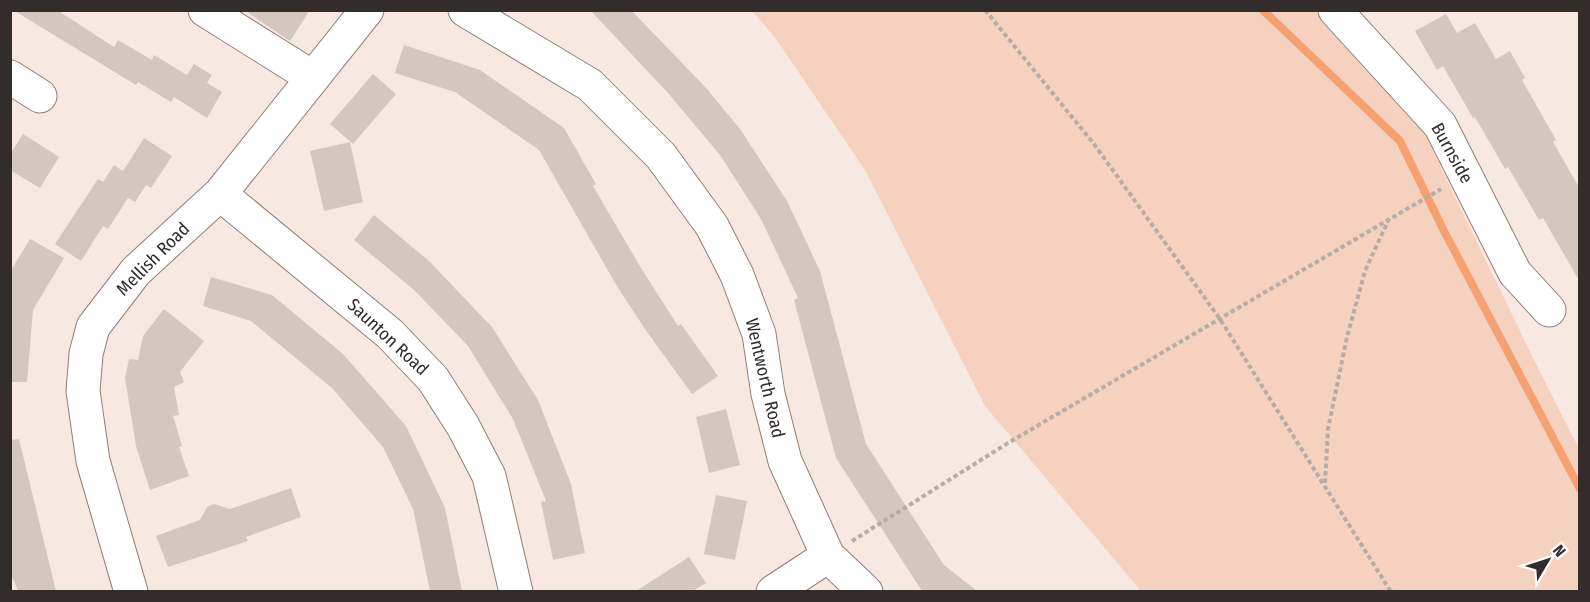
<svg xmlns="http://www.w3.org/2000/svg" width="1590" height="602" font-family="'Fira Sans Condensed',sans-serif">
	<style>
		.green { fill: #f5d1bf }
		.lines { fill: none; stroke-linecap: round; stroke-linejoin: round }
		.stream { stroke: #f6a071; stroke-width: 8 }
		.building { fill: #d3c7c0 }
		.minor-casing { stroke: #8c8079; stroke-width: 35 }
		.path { stroke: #b7aca6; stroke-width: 4; stroke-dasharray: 4.5 3; stroke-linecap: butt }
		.minor { stroke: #fff; stroke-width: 33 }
		.labels { text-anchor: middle; stroke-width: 4.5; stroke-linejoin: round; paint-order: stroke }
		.street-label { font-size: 18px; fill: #322d2a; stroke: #fff }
	</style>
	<rect width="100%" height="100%" fill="#f7e9e2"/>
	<path class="green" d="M 752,11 L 1315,11 L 1413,110 L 1533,358 L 1579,449 L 1579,591 L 1141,591 L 985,406 L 865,170 L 774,36 Z"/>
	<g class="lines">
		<path class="stream" d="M 1263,10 L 1400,141 L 1444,231 L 1580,489"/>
	</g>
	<path class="building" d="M 13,10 L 57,10 L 114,47 L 118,40 L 152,60 L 154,55 L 187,75 L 194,64 L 212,75 L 207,83 L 222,92 L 207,118 L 174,97 L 171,102 L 138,82 L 136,85 Z
		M 244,10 L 310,10 L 290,41 Z
		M 590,10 L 631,10 L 707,89 L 740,129 L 787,201 L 820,271 L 866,444 L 944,565 L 977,591 L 922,591 L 836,458 L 794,300 L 798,298 L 761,219 L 720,155 L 668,93 Z
		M 1446,14 L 1457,33 L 1475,23 L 1496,59 L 1510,51 L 1525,78 L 1522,80 L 1556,140 L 1553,142 L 1580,189 L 1580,282 L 1543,218 L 1539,220 L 1508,167 L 1505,169 L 1475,117 L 1473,118 L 1443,66 L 1437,70 L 1415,31 Z
		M 404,45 L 480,70 L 564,128 L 596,184 L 593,186 L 641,268 L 678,326 L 681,324 L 718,376 L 692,394 L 647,332 L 618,288 L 539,150 L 455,92 L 395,73 Z
		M 373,74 L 396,94 L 353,144 L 330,124 Z
		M 23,134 L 59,157 L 40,188 L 10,170 L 10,154 Z
		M 144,138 L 172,156 L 151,188 L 146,185 L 135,202 L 128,198 L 108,229 L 103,226 L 81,261 L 55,244 L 98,179 L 103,182 L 114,165 L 123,171 Z
		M 350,142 L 363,202 L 324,211 L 310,151 Z
		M 374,215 L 429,261 L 492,327 L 538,400 L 571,484 L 585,553 L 553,560 L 541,502 L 546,501 L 513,419 L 468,346 L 414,290 L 354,240 Z
		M 30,239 L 64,258 L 33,310 L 27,382 L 10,382 L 10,272 Z
		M 211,277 L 272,295 L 343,354 L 406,426 L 445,508 L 462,591 L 430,591 L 413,509 L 383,447 L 332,388 L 251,321 L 203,306 Z
		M 164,309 L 204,341 L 180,372 L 184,382 L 174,387 L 179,415 L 173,416 L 182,446 L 179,447 L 189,476 L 150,490 L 136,446 L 125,378 L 129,359 L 138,360 L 143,336 Z
		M 726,409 L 740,465 L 709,473 L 696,417 Z
		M 19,439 L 56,591 L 18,591 L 10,572 L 10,440 Z
		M 291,488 L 301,517 L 246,537 L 248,541 L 168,567 L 156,536 L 200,520 L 207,507 L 214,504 L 230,509 Z
		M 716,495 L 747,501 L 735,560 L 704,554 Z
		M 689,557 L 706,583 L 693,591 L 636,591 Z"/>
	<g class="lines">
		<g class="minor-casing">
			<path id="minor" d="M 205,10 L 312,77
				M 465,10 L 590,85 L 661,156 L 712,226 L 737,275 L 759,334 L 768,394 L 785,461 L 828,556 L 866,592
				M 1335,10 L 1440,125 L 1515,273 L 1549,310
				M 10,77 L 40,96
				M 220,194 L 390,334 L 433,379 L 463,426 L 489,476 L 516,592
				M 131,592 L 93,461 L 83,391 L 86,354 L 93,327 L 136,271 L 220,194 L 367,10
				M 773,592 L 828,556"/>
		</g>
		<path class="path" d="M 985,10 L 1094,144 L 1220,319 L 1391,592
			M 1325,483 L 1328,429 L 1347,337 L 1365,271 L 1388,221
			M 852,541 L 1008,443 L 1441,189"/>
		<use href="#minor" class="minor"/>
	</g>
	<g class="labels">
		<g class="street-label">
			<text transform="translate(1452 153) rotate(61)" y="6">Burnside</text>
			<text transform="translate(153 259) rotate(-45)" y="6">Mellish Road</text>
			<text transform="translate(388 337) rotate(43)" y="6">Saunton Road</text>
			<text transform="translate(765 378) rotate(77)" y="6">Wentworth Road</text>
		</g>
	</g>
	<rect width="1590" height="602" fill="none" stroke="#322d2a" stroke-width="24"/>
	<g transform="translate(1548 560) rotate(51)" stroke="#ffffff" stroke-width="4.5" paint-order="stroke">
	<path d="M0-4.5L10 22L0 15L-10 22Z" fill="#322d2a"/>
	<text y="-9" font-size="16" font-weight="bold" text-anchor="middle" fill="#322d2a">N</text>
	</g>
</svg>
